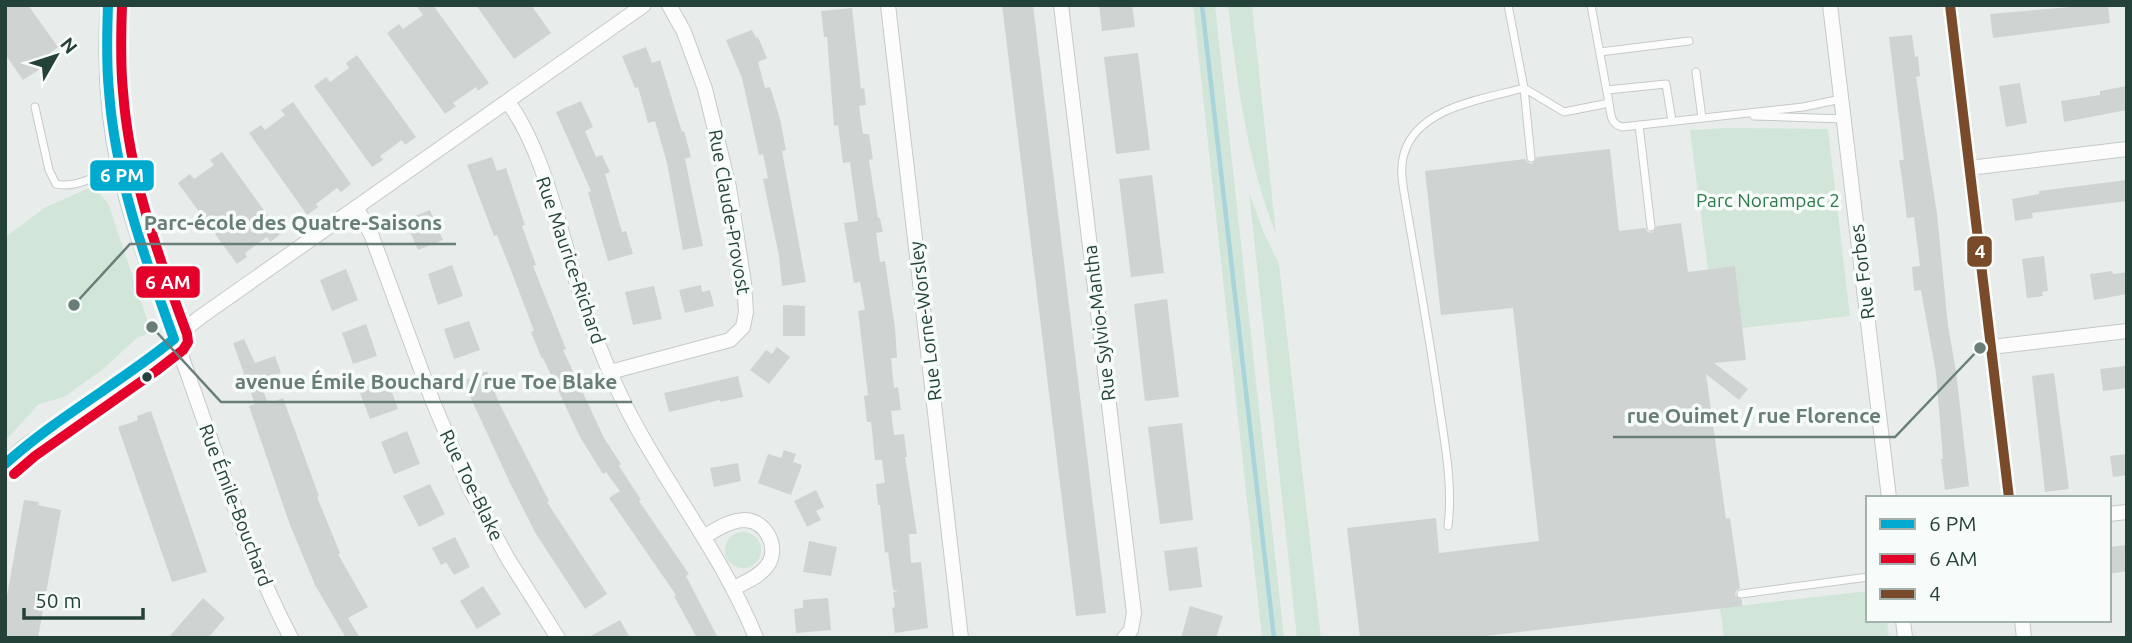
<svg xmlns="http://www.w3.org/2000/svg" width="2132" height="643" font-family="Ubuntu,sans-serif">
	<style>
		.green { fill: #d1e6d8 }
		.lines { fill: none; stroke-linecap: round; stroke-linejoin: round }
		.stream { stroke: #a9d4db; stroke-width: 4.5 }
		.building { fill: #cfd4d2 }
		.lane-casing { stroke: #c5cac8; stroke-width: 9 }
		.street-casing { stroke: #c5cac8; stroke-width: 16 }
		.lane { stroke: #fcfcfc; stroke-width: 7 }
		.street { stroke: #fcfcfc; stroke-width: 14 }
		.bus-1-casing { stroke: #f7fbf9; stroke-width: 16 }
		.bus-2-casing { stroke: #f7fbf9; stroke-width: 16 }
		.bus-3-casing { stroke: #f7fbf9; stroke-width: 16 }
		.bus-1 { stroke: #00a9ce; stroke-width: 10 }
		.bus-2 { stroke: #e4002b; stroke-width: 10 }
		.bus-3 { stroke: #7a4b2a; stroke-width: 10 }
		.bus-dot { fill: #24423a; stroke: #f7fbf9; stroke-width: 2.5 }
		.labels { text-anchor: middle; stroke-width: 7; stroke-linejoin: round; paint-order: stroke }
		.park-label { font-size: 19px; fill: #2d7a4b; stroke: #f7fbf9 }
		.street-label { font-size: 19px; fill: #24423a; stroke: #f7fbf9 }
		.leader { fill: none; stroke: #697e78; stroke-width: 2.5 }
		.callout-dot { fill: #697e78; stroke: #f7fbf9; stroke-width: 2.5 }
		.callout-label { font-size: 21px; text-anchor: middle; font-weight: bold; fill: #697e78; stroke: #f7fbf9; stroke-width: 7; stroke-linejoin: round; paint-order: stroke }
		.line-badge { stroke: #f7fbf9; stroke-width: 2.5 }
		.badge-label { font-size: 19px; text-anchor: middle; font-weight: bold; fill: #fff }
	</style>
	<rect width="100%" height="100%" fill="#e8edeb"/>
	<path class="green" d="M 1193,5 L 1215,5 L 1284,638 L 1262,638 Z
		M 1228,5 L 1252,5 L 1276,234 C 1247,160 1237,83 1228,5 Z
		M 1727,128 L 1828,129 L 1850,316 L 1742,328 L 1735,267 L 1708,270 L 1690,130 Z
		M 91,187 L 91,191 L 99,193 L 108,203 L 149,325 L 150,333 L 137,338 L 102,370 L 64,397 L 39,404 L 5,441 L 5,237 L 46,207 Z
		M 1249,192 L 1264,233 L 1279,264 L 1321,638 L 1297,638 Z
		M725 550a18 18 0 1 1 36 0a18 18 0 1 1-36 0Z
		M 1868,591 L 1868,620 L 1887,620 L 1889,638 L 1724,638 L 1720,608 Z"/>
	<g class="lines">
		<path class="stream" d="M 1202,5 L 1274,638"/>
	</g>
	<path class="building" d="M 11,5 L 28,5 L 58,47 L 51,52 L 56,59 L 23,80 L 5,54 L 5,9 Z
		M 416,5 L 433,5 L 489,83 L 478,91 L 476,87 L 453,103 L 456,106 L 445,114 L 387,33 L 399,24 L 403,29 L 423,15 Z
		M 476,5 L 531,5 L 551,33 L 514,59 Z
		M 1002,5 L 1033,5 L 1106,613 L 1076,616 Z
		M 1099,5 L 1132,5 L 1135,27 L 1102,31 Z
		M 2094,5 L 2108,5 L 2110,23 L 1993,38 L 1990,14 Z
		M 852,8 L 861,89 L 864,88 L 866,105 L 859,106 L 863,134 L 869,134 L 873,159 L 869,160 L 878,218 L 880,218 L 883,232 L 876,233 L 880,262 L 885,261 L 895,328 L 897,358 L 891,358 L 894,388 L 898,387 L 901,410 L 891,411 L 894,435 L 904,434 L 907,457 L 905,457 L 917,534 L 909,534 L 911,563 L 921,562 L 928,628 L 895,633 L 892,608 L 895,607 L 893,592 L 898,591 L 893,590 L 888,552 L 885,553 L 880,505 L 878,505 L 876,484 L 885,483 L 882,460 L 875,460 L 871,422 L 867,422 L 864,396 L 868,395 L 858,311 L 865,310 L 860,282 L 854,283 L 844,223 L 858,221 L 850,162 L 843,163 L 838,125 L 834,126 L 827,37 L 824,37 L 821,11 Z
		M 752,30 L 756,38 L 758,37 L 767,58 L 758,62 L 765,88 L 770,87 L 780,119 L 786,150 L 782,151 L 806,282 L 782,286 L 779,256 L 763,179 L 768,178 L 763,154 L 759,155 L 742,78 L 726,40 Z
		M 1912,35 L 1915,57 L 1918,56 L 1920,76 L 1916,77 L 1937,214 L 1948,326 L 1956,371 L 1969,486 L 1945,490 L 1941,459 L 1943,459 L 1936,373 L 1921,290 L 1914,291 L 1912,267 L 1920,266 L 1914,217 L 1907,218 L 1902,179 L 1899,160 L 1904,160 L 1889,37 Z
		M 646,47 L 652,63 L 660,60 L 682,132 L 684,131 L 691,157 L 685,159 L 703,246 L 683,250 L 667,163 L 655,121 L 648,123 L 638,87 L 635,88 L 622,56 Z
		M 1138,53 L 1150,150 L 1116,154 L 1104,57 Z
		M 357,55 L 416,137 L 405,145 L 402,140 L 380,156 L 383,160 L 372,167 L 314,86 L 326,77 L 330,82 L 349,68 L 346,63 Z
		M 2020,83 L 2027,123 L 2006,127 L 1999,86 Z
		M 2127,86 L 2127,110 L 2064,122 L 2061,101 L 2100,95 L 2100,91 Z
		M 581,101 L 593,127 L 585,131 L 596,157 L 602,155 L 610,172 L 605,174 L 622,232 L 626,231 L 633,254 L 608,261 L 588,192 L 591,191 L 556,112 Z
		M 293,102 L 351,184 L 341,192 L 337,188 L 316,204 L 318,207 L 307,215 L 249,133 L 261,125 L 265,130 L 285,115 L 281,110 Z
		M 1610,149 L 1619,231 L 1645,228 L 1648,232 L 1652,233 L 1657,226 L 1681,223 L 1688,272 L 1735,266 L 1746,360 L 1714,363 L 1748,389 L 1739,400 L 1706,374 L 1726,519 L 1730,518 L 1740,588 L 1736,591 L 1735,595 L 1742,600 L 1742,606 L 1469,638 L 1360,638 L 1347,528 L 1436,518 L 1439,553 L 1539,541 L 1513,308 L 1441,315 L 1425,171 L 1525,159 L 1528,163 L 1532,164 L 1537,157 Z
		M 222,152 L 281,234 L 270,242 L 267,237 L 245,253 L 247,257 L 237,264 L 178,183 L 190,174 L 194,179 L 214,165 L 210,160 Z
		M 492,157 L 497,171 L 506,168 L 525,225 L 522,226 L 536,265 L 533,266 L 566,349 L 563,350 L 604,438 L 621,464 L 619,466 L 641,500 L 639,501 L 689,574 L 686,576 L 718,638 L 697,638 L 674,596 L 676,595 L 609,498 L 620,491 L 606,472 L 603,474 L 580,437 L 543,358 L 542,359 L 531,332 L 534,331 L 512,273 L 497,235 L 494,236 L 467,165 Z
		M 1152,175 L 1164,273 L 1131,277 L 1119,179 Z
		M 2127,180 L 2127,201 L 2032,213 L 2033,218 L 2015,221 L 2012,199 L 2039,194 L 2039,191 Z
		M 430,210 L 443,240 L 418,250 L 405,220 Z
		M 2044,256 L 2048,291 L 2042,292 L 2043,296 L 2027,298 L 2022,259 Z
		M 452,265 L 463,296 L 438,305 L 428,274 Z
		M 346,269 L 358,300 L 332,311 L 320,280 Z
		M 2112,271 L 2113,274 L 2127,272 L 2127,294 L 2094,300 L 2090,274 Z
		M 701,285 L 702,292 L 710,290 L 714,306 L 685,313 L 679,290 Z
		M 654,286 L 662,319 L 633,325 L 625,292 Z
		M 1167,299 L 1179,397 L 1145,401 L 1134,304 Z
		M 783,305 L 805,306 L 805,336 L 783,336 Z
		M 469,321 L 480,350 L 454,359 L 444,329 Z
		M 366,324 L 377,356 L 353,364 L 342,333 Z
		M 244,339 L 255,363 L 275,356 L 281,373 L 260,381 L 268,404 L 283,398 L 319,496 L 317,497 L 340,553 L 338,554 L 368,607 L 348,618 L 360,638 L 346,638 L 315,585 L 290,525 L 249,406 L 255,404 L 233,343 Z
		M 777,347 L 790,357 L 769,384 L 750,370 L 766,350 L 772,354 Z
		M 2125,366 L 2127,388 L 2103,391 L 2100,369 Z
		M 487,371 L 499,403 L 549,501 L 547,502 L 607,594 L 585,609 L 536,534 L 510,483 L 463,381 Z
		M 2054,373 L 2069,489 L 2045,492 L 2032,376 Z
		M 738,376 L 743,397 L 720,402 L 720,400 L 669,412 L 664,393 Z
		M 387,378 L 398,409 L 370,419 L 358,388 Z
		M 151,411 L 207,572 L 172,582 L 118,427 L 138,420 L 137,416 Z
		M 1182,423 L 1193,520 L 1160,524 L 1148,427 Z
		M 407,431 L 420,464 L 394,474 L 381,442 Z
		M 784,450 L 796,454 L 793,462 L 802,465 L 791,495 L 758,483 L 768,454 L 781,458 Z
		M 2127,454 L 2127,475 L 2113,477 L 2110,456 Z
		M 738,463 L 741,481 L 714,487 L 710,468 Z
		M 430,484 L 445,514 L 419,527 L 403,496 Z
		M 816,490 L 824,507 L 816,511 L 821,520 L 807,527 L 794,501 Z
		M 24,500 L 39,502 L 38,505 L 61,510 L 38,638 L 5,638 L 5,607 Z
		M 455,537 L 470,567 L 454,575 L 446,562 L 441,565 L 432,548 Z
		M 809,541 L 837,547 L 831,576 L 803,572 Z
		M 2127,545 L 2127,571 L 2109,574 L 2109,547 Z
		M 1197,547 L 1202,587 L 1169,591 L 1164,551 Z
		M 483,586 L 501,614 L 477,629 L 460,601 Z
		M 203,598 L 225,618 L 208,638 L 168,638 Z
		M 828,598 L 831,630 L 796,633 L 794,609 L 803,608 L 803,600 Z
		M 1190,606 L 1223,616 L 1216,638 L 1181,638 Z
		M 620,620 L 630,638 L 587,638 Z"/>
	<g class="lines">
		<g class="lane-casing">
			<path id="lane" d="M 1508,5 L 1524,88 L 1564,112 L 1609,103 L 1591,5
				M 1600,52 L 1689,41
				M 1696,72 L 1702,118
				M 1607,90 L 1666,84 L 1672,121
				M 1609,103 C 1611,115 1610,123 1622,127 L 1803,107 L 1841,99
				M 35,107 L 49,170 L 56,184 C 75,189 101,174 118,167
				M 1754,116 L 1844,119
				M 1639,125 L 1651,227
				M 1448,526 C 1453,486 1445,444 1439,404 C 1429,333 1416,263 1404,192 C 1402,179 1400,167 1404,154 C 1417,107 1484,99 1524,88 L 1531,158
				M 1741,594 L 1868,577"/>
		</g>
		<g class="street-casing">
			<path id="street" d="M 108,5 C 104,59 107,116 119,169 C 136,244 167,314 192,386 C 222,471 249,558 291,638
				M 888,5 L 961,638
				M 1061,5 L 1134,613 L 1131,630 L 1124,638
				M 1830,5 L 1889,498
				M 1950,5 L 2009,498
				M 508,102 C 541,147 557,218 573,271 C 585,310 599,349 616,386 C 656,474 720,548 756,638
				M 1969,168 L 2127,149
				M 356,207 L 371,234 L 433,402 L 469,487 L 508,559 L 558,638
				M 1991,347 L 2127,331
				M 610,372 L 730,340 L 743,327 L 746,312 L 744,283 L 729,187 L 705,89 L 684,32 L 669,5
				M 5,464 L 26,445 L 148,360 L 199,318 L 644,5
				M 2109,514 L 2127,512
				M 704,537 C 715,530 730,520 745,520 C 767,521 780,549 767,566 C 759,577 745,582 734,588
				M 1903,620 L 1905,638
				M 2022,620 L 2024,638"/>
		</g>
		<use href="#lane" class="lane"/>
		<use href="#street" class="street"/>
		<g class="bus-1-casing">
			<path id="bus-1" d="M 5,464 C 57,417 120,383 174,339 C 145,259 115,177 109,91 C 106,62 107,34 108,5"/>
		</g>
		<g class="bus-2-casing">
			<path id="bus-2" d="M 14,474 L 35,456 L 156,371 L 183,350 L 188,342 L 187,334 C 158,256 129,175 123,91 C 120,63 121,34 122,5"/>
		</g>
		<g class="bus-3-casing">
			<path id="bus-3" d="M 1950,5 L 2009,498"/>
		</g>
		<use href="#bus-1" class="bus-1"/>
		<use href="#bus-2" class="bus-2"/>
		<use href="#bus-3" class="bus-3"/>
	</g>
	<circle class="bus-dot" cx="147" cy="377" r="6"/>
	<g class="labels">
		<g class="park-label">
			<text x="1768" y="207">Parc Norampac 2</text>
		</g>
		<g class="street-label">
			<text transform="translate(730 212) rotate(80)" y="7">Rue Claude-Provost</text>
			<text transform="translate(571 260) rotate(71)" y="7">Rue Maurice-Richard</text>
			<text transform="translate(1862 272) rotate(-97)" y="7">Rue Forbes</text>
			<text transform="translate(925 321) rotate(-97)" y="7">Rue Lorne-Worsley</text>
			<text transform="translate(1099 323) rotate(-97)" y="7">Rue Sylvio-Mantha</text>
			<text transform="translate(472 485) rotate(64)" y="7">Rue Toe-Blake</text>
			<text transform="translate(236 505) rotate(69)" y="7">Rue Émile-Bouchard</text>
		</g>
	</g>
	<path class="leader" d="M74 305L130 244H456M152 327L221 402H632M1980 348L1895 437H1613"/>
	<g class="callout-dot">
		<circle cx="74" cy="305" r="7"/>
		<circle cx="152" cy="327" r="7"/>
		<circle cx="1980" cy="348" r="7"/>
	</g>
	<g class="callout-label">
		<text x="293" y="230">Parc-école des Quatre-Saisons</text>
		<text x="426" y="389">avenue Émile Bouchard / rue Toe Blake</text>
		<text x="1754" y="423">rue Ouimet / rue Florence</text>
	</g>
	<g class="line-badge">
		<rect x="89" y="159" width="66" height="33" rx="7" fill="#00a9ce"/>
		<rect x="1966" y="235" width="27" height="33" rx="7" fill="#7a4b2a"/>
		<rect x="135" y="265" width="66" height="34" rx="7" fill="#e4002b"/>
	</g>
	<g class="badge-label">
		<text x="122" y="182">6 PM</text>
		<text x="1980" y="258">4</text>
		<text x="168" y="289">6 AM</text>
	</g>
	<rect width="2132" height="643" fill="none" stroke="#24423a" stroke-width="14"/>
	<rect x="1866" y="496" width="245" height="126" fill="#f7fbf9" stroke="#a3b1ad" stroke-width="2"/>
	<rect x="1880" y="519" width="35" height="10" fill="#00a9ce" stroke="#a3b1ad" stroke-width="2"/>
	<text x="1929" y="531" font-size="21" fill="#24423a">6 PM</text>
	<rect x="1880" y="554" width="35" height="10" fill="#e4002b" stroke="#a3b1ad" stroke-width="2"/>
	<text x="1929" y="566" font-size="21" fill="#24423a">6 AM</text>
	<rect x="1880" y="589" width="35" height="10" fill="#7a4b2a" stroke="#a3b1ad" stroke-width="2"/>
	<text x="1929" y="601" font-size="21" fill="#24423a">4</text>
	<g transform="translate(56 56) rotate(51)" stroke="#f7fbf9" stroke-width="5" paint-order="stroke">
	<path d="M0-5L12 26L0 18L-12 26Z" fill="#24423a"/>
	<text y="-10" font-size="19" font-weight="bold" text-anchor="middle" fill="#24423a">N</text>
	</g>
	<path d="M24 608v10h119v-10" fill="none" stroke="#24423a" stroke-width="3.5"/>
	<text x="35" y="608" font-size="21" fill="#24423a" stroke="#f7fbf9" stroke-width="5" paint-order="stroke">50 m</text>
</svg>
